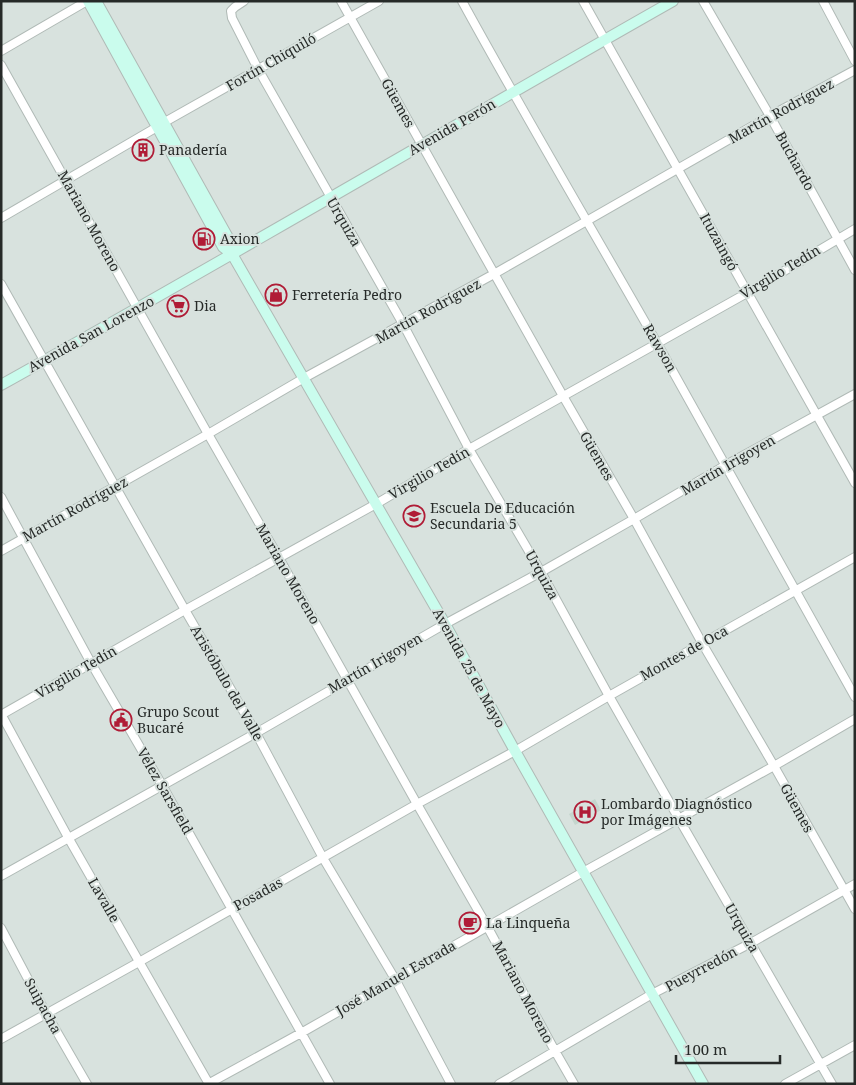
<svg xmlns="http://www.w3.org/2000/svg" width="856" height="1085" font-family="'Noto Serif',serif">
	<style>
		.built { fill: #c4d6ce }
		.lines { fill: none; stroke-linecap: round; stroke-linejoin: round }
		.street-casing { stroke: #b0bab6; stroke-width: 10 }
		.secondary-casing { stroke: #b0bab6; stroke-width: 12 }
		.street { stroke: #fff; stroke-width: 8 }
		.secondary { stroke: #cafced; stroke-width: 10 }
		.labels { text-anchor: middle; stroke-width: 4; stroke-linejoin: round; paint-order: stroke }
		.street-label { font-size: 14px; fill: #262a28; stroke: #d8e2de }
		.poi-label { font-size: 14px; fill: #262a28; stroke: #d8e2de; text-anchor: start }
	</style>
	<rect width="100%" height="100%" fill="#d8e2de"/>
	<path class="built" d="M 595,799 L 601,810 L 575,825 L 569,814 Z"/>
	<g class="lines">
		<g class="street-casing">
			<path id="street" d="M 244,1 L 235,7 L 231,11 L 232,18 L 258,69 L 403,324 L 469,449 L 541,572 L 609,696 L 679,819 L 832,1084
				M 341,1 L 563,396 L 634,519 L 702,643 L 774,766 L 855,909
				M 462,1 C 525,116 592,229 657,343 C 724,461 788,579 855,697
				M 583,1 L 855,483
				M 703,1 L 770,116 L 855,270
				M 823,1 L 855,61
				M 1,51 L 87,1
				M 1,65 L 208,434 L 279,558 L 417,804 L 487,926 L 555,1051 L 574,1084
				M 163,123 L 379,1
				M 1,218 L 157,127
				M 1,284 L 185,610 L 256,733 L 323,858 L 395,979 L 451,1084
				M 1,497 L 91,663 L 162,785 L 330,1084
				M 1,551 L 208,434 L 304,378 L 494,274 L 770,116 L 855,70
				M 1,714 L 69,839 L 209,1084
				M 1,715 L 185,610 L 376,504 L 469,449 L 747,293 L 855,229
				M 1,876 L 256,733 L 445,624 L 541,572 L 634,519 L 726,465 L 855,394
				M 1,928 L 46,1013 L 87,1084
				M 1,1039 L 139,962 L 417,804 L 515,751 L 609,696 L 855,557
				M 208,1084 L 301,1033 L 583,872 L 774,766 L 855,719
				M 499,1084 L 652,994 L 751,943 L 855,884
				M 785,1084 L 855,1045"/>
		</g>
		<g class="secondary-casing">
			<path id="secondary" d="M 88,1 L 223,247 L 232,254 L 445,624 L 515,751 L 703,1084
				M 96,1 L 231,243 L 232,254
				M 1,385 C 227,259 449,128 673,1"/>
		</g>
		<use href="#street" class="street"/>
		<use href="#secondary" class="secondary"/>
	</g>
	<defs>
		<g id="building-ring" transform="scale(1.125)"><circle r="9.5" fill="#d8e2de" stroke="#b01c36" stroke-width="1.5"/><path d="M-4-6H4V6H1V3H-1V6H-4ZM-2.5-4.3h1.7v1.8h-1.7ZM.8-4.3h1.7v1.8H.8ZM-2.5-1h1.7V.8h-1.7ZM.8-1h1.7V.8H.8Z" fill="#b01c36"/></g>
		<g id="fuel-ring" transform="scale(1.125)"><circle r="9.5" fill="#d8e2de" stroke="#b01c36" stroke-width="1.5"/><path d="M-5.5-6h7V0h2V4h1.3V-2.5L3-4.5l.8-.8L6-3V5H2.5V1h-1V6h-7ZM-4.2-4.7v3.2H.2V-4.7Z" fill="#b01c36"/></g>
		<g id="shop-ring" transform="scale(1.125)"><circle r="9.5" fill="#d8e2de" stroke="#b01c36" stroke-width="1.5"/><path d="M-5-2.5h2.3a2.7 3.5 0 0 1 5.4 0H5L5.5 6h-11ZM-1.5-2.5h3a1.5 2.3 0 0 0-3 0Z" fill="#b01c36"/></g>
		<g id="supermarket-ring" transform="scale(1.125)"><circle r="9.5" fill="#d8e2de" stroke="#b01c36" stroke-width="1.5"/><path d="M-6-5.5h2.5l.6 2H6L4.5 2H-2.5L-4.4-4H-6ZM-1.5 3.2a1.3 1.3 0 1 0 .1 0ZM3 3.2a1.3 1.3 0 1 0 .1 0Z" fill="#b01c36"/></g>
		<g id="school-ring" transform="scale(1.125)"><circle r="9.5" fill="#d8e2de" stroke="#b01c36" stroke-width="1.5"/><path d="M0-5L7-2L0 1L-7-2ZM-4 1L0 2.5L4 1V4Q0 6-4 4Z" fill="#b01c36"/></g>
		<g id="civic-ring" transform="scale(1.125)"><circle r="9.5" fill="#d8e2de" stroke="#b01c36" stroke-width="1.5"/><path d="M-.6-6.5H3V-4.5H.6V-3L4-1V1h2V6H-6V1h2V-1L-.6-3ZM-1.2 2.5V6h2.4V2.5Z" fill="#b01c36"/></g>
		<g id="hospital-ring" transform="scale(1.125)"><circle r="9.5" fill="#d8e2de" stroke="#b01c36" stroke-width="1.5"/><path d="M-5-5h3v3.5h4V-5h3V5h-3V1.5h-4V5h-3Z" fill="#b01c36"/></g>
		<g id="cafe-ring" transform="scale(1.125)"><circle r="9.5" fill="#d8e2de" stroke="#b01c36" stroke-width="1.5"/><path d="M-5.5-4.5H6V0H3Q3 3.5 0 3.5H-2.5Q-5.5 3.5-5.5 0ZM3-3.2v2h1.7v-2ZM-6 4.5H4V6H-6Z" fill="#b01c36"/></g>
	</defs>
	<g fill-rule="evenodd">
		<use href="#building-ring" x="143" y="150"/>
		<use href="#fuel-ring" x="204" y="239"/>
		<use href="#shop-ring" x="276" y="295"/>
		<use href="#supermarket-ring" x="178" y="306"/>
		<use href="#school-ring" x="414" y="516"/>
		<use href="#civic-ring" x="121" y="720"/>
		<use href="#hospital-ring" x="585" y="812"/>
		<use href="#cafe-ring" x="470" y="923"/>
	</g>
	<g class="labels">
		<g class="street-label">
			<text transform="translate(271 62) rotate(-30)" y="5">Fortín Chiquiló</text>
			<text transform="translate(398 103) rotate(61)" y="5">Güemes</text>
			<text transform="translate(781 111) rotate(-29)" y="5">Martín Rodríguez</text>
			<text transform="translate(452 127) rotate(-30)" y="5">Avenida Perón</text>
			<text transform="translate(795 161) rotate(61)" y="5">Buchardo</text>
			<text transform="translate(89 221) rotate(61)" y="5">Mariano Moreno</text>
			<text transform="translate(344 222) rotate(60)" y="5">Urquiza</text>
			<text transform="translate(719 242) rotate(61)" y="5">Ituzaingó</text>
			<text transform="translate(780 272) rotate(-31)" y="5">Virgilio Tedín</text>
			<text transform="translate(428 311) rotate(-29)" y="5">Martín Rodríguez</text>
			<text transform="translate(91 334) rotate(-29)" y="5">Avenida San Lorenzo</text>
			<text transform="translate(660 348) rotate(60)" y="5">Rawson</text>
			<text transform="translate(597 456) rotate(60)" y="5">Güemes</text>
			<text transform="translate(728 465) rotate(-30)" y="5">Martín Irigoyen</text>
			<text transform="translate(429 473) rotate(-30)" y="5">Virgilio Tedín</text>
			<text transform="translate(75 509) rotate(-29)" y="5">Martín Rodríguez</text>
			<text transform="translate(288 574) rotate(60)" y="5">Mariano Moreno</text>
			<text transform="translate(542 575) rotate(61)" y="5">Urquiza</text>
			<text transform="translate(684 653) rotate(-29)" y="5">Montes de Oca</text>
			<text transform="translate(375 663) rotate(-30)" y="5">Martín Irigoyen</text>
			<text transform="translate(469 668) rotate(61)" y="5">Avenida 25 de Mayo</text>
			<text transform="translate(76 672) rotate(-30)" y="5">Virgilio Tedín</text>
			<text transform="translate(227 683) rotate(60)" y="5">Aristóbulo del Valle</text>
			<text transform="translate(165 791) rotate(60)" y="5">Vélez Sarsfield</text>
			<text transform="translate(797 808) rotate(61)" y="5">Güemes</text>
			<text transform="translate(258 894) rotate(-29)" y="5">Posadas</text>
			<text transform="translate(104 900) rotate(60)" y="5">Lavalle</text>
			<text transform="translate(742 928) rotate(60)" y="5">Urquiza</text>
			<text transform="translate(701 969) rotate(-28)" y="5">Pueyrredón</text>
			<text transform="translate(396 978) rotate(-30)" y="5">José Manuel Estrada</text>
			<text transform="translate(523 992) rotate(62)" y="5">Mariano Moreno</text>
			<text transform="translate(43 1006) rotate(61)" y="5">Suipacha</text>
		</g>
		<g class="poi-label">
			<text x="159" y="155">Panadería</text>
			<text x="220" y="244">Axion</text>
			<text x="292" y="300">Ferretería Pedro</text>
			<text x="194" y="311">Dia</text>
			<text x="430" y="513">Escuela De Educación<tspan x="430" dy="16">Secundaria 5</tspan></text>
			<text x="137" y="717">Grupo Scout<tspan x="137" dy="16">Bucaré</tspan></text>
			<text x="601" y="809">Lombardo Diagnóstico<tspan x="601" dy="16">por Imágenes</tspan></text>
			<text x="486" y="928">La Linqueña</text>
		</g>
	</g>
	<rect width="856" height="1085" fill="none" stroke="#262a28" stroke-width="5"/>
	<path d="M676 1055v8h104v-8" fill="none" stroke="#262a28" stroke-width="2.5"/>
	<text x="684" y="1055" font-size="15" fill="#262a28" stroke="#d8e2de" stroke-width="4" paint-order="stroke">100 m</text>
</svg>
